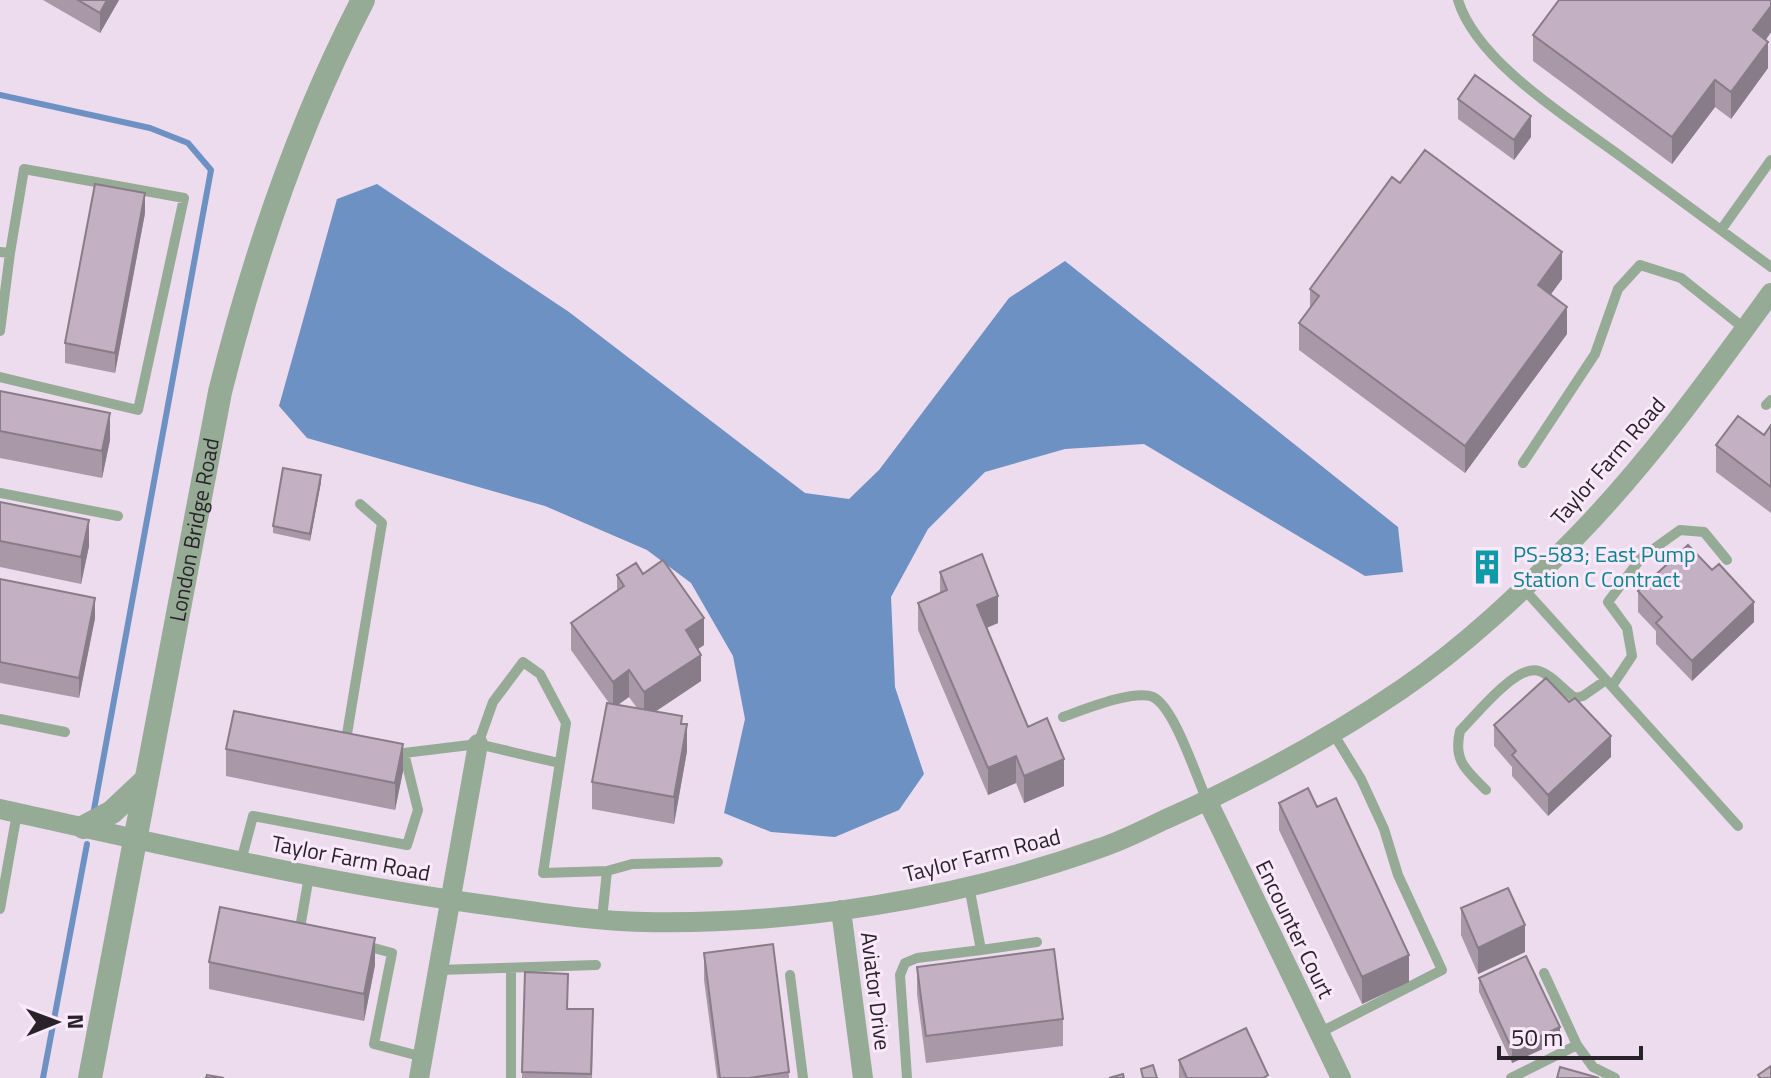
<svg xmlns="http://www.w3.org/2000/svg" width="1771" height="1078" font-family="'Titillium Web',sans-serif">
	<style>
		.water { fill: #6e91c4 }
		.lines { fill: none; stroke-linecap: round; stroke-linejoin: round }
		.stream { stroke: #6e91c4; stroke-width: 6 }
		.service { stroke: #95ab95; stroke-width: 10 }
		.minor { stroke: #95ab95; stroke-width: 20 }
		.tertiary { stroke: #95ab95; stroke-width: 24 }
		.wall { fill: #a898a8; fill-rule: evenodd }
		.shaded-wall { fill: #887c88 }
		.building { fill: #c3b1c3; stroke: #887c88; stroke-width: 2 }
		.labels { text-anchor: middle; stroke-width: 6; stroke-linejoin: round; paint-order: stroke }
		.street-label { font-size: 22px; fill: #292229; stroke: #fae8fb }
		.culture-label { font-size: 22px; fill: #0d838f; stroke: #fae8fb; text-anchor: start }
	</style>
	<rect width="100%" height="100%" fill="#eddbee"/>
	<path class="water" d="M 377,184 L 569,312 L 805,493 L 849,499 L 879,470 L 1009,298 L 1065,261 L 1398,527 L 1403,572 L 1365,576 L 1144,444 L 1065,449 L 985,472 L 928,529 L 891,597 L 895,687 L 924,774 L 899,810 L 835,837 L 771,832 L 724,813 L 745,719 L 733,656 L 691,583 L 647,550 L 545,506 L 307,438 L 279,406 L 337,199 Z"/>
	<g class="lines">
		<path class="stream" d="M 0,95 L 150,128 L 188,143 L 211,170 L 93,815
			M 43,1078 L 87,844"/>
		<path class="service" d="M 1458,0 C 1477,63 1572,120 1623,158 C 1673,195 1722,231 1771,267
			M 1721,230 L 1771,160
			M 0,252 L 10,253 L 24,169 L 184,198 L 138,410 L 0,377
			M 0,331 L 10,253
			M 1766,405 L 1771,400
			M 1523,463 L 1595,354 L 1618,289 L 1640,265 L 1681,278 L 1745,329
			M 0,493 L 118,516
			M 1523,588 L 1738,826
			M 1612,686 L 1632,656 L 1627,628 L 1608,602 L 1641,558 L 1680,530 L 1704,532 L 1727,560
			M 1063,717 C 1083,710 1134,689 1153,697 C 1175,708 1196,777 1207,800
			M 0,719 L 65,732
			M 353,741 L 346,740 L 382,523 L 360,504
			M 478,744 L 493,702 L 523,662 L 540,674 L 566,723 L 543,873 L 607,871 L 602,919
			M 392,750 L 404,753 L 478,744 L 559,763
			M 1486,790 C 1466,770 1453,761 1460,731 C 1476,715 1517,663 1539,671 C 1552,675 1563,690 1575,698 L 1583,696 L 1606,680
			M 241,861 L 253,816 L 407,845 L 418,810 L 404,753
			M 607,871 L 632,864 L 718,862
			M 0,909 L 17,813
			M 305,929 L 300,928 L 309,876
			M 363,945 L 392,953 L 374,1044 L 423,1057
			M 981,950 L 1037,942
			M 511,969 L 511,1078
			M 438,970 L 596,965
			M 790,975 L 803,1078
			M 1319,1033 L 1442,970 L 1398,875 L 1384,829 L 1361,779 L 1333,733
			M 1577,1045 L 1593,1067 L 1615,1078
			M 907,1078 L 900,975 L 905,963 L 917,958 L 981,950 L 969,886
			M 1511,1078 L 1577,1045 L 1544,973"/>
		<path class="minor" d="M 1207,800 L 1341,1078
			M 0,809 C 164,845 328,884 494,906 C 544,913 594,921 644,922 C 795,925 958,899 1100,848 C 1122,841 1143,830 1164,820 C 1247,783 1327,740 1402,689 C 1465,646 1523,591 1576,537 C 1649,462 1710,377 1771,293
			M 841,910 L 863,1078
			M 419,1078 L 478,744"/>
		<g class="tertiary">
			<path d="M 84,827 L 112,812 L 145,781"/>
			<path id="s1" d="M 90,1078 L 220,392 C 254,255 298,125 363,0"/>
		</g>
	</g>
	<path class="wall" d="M 43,0 L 119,0 L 100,33 Z
		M 1771,0 L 1771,32 L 1766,40 L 1768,68 L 1731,119 L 1715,107 L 1672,164 L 1533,61 L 1533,35 Z
		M 1458,99 L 1531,137 L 1514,160 L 1458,119 Z
		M 1400,183 L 1562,279 L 1551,294 L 1567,334 L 1465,473 L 1299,350 L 1299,323 L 1310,308 L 1310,289 Z
		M 145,213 L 115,373 L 65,363 L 65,343 Z
		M 0,391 L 110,440 L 102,478 L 0,458 Z
		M 1771,425 L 1771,513 L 1716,472 L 1716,445 L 1764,435 Z
		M 321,482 L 310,541 L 273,533 L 273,526 Z
		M 0,502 L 89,546 L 81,584 L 0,567 Z
		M 1477,559 L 1496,568 L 1487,577 L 1477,566 Z
		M 940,572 L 998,623 L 986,628 L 1028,727 L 1064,786 L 1024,803 L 1016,783 L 988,795 L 918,630 L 918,603 L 940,593 Z
		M 617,575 L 704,645 L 698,649 L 701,681 L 655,712 L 682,724 L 687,751 L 674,824 L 592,809 L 592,782 L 609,703 L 571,650 L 571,623 L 617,592 ZM 629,697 L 637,708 L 618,705 Z
		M 0,579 L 95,618 L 79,698 L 0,683 Z
		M 1638,591 L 1754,622 L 1692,681 L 1656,644 L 1656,631 L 1638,612 Z
		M 1494,725 L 1611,757 L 1548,816 L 1512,776 L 1512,767 L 1494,746 Z
		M 226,749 L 403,771 L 395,810 L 226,776 Z
		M 1279,803 L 1317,807 L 1409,982 L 1362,1004 L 1279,830 Z
		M 1461,908 L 1525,952 L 1478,974 L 1461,935 Z
		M 704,953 L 789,1072 L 789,1078 L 717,1078 L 704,980 Z
		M 209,962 L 375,965 L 364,1021 L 209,989 Z
		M 917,967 L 1063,1019 L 1063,1046 L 926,1063 L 917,994 Z
		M 525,972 L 568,1009 L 593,1036 L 592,1078 L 522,1078 Z
		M 1479,978 L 1560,1041 L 1512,1063 L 1479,992 Z
		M 1179,1060 L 1268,1078 L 1179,1078 Z"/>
	<path class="shaded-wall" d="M 107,0 L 119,0 L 100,33 L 100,13 Z
		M 1771,6 L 1771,32 L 1753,57 L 1753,30 Z
		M 1768,42 L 1768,68 L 1731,119 L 1731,92 Z
		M 1715,80 L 1715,107 L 1672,164 L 1672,137 Z
		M 1531,116 L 1531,137 L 1514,160 L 1514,140 Z
		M 145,193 L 145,213 L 115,373 L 115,353 Z
		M 1562,252 L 1562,279 L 1538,312 L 1538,285 Z
		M 1567,307 L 1567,334 L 1465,473 L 1465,446 Z
		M 110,413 L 110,440 L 102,478 L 102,451 Z
		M 321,475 L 321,482 L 310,541 L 310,534 Z
		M 89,520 L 89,546 L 81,584 L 81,557 Z
		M 1496,561 L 1496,568 L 1487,577 L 1487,570 Z
		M 998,596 L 998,623 L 977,632 L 977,605 Z
		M 95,598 L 95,618 L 79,698 L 79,678 Z
		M 1754,602 L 1754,622 L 1692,681 L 1692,661 Z
		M 704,618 L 704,645 L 686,657 L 686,630 Z
		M 701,655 L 701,681 L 644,719 L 644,692 Z
		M 629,670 L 629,697 L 613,708 L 613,682 Z
		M 687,724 L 687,751 L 674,824 L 674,797 Z
		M 1611,736 L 1611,757 L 1548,816 L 1548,795 Z
		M 403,744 L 403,771 L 395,810 L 395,783 Z
		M 1016,756 L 1016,783 L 988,795 L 988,768 Z
		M 1064,759 L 1064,786 L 1024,803 L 1024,776 Z
		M 1525,925 L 1525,952 L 1478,974 L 1478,948 Z
		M 375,938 L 375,965 L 364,1021 L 364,994 Z
		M 1409,955 L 1409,982 L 1362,1004 L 1362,977 Z
		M 1560,1027 L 1560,1041 L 1512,1063 L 1512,1049 Z"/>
	<path class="building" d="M 78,0 L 107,0 L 100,13 Z
		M 1559,0 L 1771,0 L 1771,6 L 1753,30 L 1768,42 L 1731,92 L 1715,80 L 1672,137 L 1533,35 Z
		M 1475,75 L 1531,116 L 1514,140 L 1458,99 Z
		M 1425,150 L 1562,252 L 1538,285 L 1567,307 L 1465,446 L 1299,323 L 1319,296 L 1310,289 L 1392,177 L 1400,183 Z
		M 95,184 L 145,193 L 115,353 L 65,343 Z
		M 0,391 L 110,413 L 102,451 L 0,431 Z
		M 1738,416 L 1764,435 L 1771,425 L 1771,487 L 1716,445 Z
		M 283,468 L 321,475 L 310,534 L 273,526 Z
		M 0,502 L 89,520 L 81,557 L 0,541 Z
		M 1688,545 L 1712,570 L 1719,564 L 1754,602 L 1692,661 L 1656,623 L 1662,617 L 1638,591 Z
		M 1487,551 L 1496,561 L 1487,570 L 1477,559 Z
		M 982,554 L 998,596 L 977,605 L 1028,727 L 1047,718 L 1064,759 L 1024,776 L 1016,756 L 988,768 L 918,603 L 947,590 L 940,572 Z
		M 663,560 L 704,618 L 686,630 L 701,655 L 644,692 L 629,670 L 613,682 L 571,623 L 624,586 L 617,575 L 636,563 L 643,574 Z
		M 0,579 L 95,598 L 79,678 L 0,662 Z
		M 1546,678 L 1569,702 L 1575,698 L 1611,736 L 1548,795 L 1512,755 L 1516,751 L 1494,725 Z
		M 607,703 L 682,716 L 681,724 L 687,724 L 674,797 L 592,782 Z
		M 234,711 L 403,744 L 395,783 L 226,749 Z
		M 1308,788 L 1317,807 L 1336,798 L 1409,955 L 1362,977 L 1279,803 Z
		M 1508,888 L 1525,925 L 1478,948 L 1461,908 Z
		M 220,907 L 375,938 L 364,994 L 209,962 Z
		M 773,944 L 789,1072 L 749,1078 L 720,1078 L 704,953 Z
		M 1054,949 L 1063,1019 L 926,1036 L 917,967 Z
		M 1526,956 L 1560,1027 L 1512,1049 L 1479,978 Z
		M 525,972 L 568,974 L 567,1009 L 593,1009 L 591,1074 L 522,1072 Z
		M 1246,1028 L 1268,1075 L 1263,1078 L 1187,1078 L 1179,1060 Z
		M 1153,1065 L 1157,1078 L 1143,1078 L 1141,1069 Z
		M 1771,1066 L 1771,1078 L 1760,1078 L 1758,1075 Z
		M 1560,1067 L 1599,1078 L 1557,1078 Z
		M 1123,1074 L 1124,1078 L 1109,1078 Z
		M 207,1075 L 224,1078 L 206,1078 Z"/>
	<defs>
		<g id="building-bare" transform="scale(2.76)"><path d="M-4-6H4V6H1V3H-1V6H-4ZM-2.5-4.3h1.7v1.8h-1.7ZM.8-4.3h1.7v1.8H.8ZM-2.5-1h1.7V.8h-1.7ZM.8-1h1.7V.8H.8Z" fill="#0f9aa8" stroke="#fae8fb" stroke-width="2.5" paint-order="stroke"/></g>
	</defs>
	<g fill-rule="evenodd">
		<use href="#building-bare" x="1487" y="567"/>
	</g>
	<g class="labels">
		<g class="street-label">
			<text transform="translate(1608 461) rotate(-49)" y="8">Taylor Farm Road</text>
			<text dy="8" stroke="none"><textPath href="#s1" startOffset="558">London Bridge Road</textPath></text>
			<text transform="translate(982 855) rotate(-14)" y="8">Taylor Farm Road</text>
			<text transform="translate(351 858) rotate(11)" y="8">Taylor Farm Road</text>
			<text transform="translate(1295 929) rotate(64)" y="8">Encounter Court</text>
			<text transform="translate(876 991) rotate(83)" y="8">Aviator Drive</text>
		</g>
		<g class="culture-label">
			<text x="1513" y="562">PS-583; East Pump<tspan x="1513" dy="25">Station C Contract</tspan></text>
		</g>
	</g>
	<g transform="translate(56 1022) rotate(89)" stroke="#fae8fb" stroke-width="6" paint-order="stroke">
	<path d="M0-6L14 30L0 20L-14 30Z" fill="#292229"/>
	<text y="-12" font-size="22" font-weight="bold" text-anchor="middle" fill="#292229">N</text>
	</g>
	<path d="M1499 1046v12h142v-12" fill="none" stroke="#292229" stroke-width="4"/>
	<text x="1511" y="1046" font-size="24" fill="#292229" stroke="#fae8fb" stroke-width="6" paint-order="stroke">50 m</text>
</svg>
